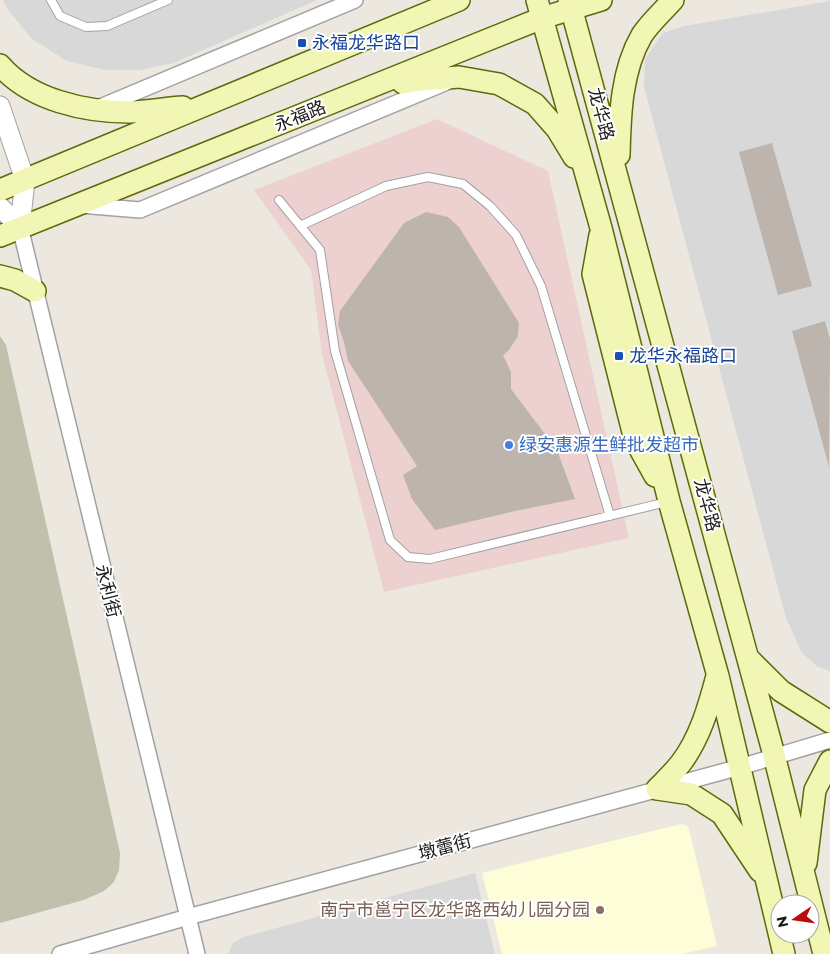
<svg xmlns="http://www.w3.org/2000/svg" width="830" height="954" font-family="Montserrat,'Noto Sans SC',sans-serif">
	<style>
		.residential { fill: #d9d8d8 }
		.commercial { fill: #edd1d0 }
		.education { fill: #fdfdd8 }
		.construction { fill: #c0c0ad }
		.building { fill: #bcb4ad }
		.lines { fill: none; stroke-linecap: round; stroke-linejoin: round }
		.service-casing { stroke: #a2a2a2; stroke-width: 10 }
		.minor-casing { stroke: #a2a2a2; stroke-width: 18 }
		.tertiary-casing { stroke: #a2a2a2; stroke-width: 21 }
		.secondary-casing { stroke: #5e6a0a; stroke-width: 24 }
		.service { stroke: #fff; stroke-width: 8 }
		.minor { stroke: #fff; stroke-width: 15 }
		.tertiary { stroke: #fff; stroke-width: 19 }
		.secondary { stroke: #f1f6b5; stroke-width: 21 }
		.transit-dot { fill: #1a4fb4; stroke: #fff; stroke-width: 2 }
		.shop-dot { fill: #3f7fe0; stroke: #fff; stroke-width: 2 }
		.education-dot { fill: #8d6e63; stroke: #fff; stroke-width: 2 }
		.labels { text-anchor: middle; stroke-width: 4; stroke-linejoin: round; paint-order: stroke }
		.transit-label { font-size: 18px; fill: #164399; stroke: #fff; text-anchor: start }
		.street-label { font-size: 18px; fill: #1b1b1b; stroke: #fff }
		.shop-label { font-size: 18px; fill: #366cbe; stroke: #fff; text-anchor: start }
		.education-label { font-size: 18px; fill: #785e54; stroke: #fff; text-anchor: end }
	</style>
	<rect width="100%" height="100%" fill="#ece8e0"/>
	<path class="residential" d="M 3,0 L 317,0 L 174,63 L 140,70 L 105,70 L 67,61 L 32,39 L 8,10 Z
		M 830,1 L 830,671 L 818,667 L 802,653 L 786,618 L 644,87 L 645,59 L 663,33 L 684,26 Z
		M 475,873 L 495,954 L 228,954 L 233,943 L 244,937 Z"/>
	<path class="commercial" d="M 437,119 L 548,171 L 629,538 L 384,592 L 322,354 L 311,270 L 254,190 Z"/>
	<path class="education" d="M 681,824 L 686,825 L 689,829 L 717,946 L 682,954 L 502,954 L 482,873 Z"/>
	<path class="construction" d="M 0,336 L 6,345 L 120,853 L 119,870 L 114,882 L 104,891 L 84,900 L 0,923 Z"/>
	<path class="building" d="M 772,143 L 812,286 L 778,295 L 739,152 Z
		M 426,212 L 448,217 L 459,227 L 519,323 L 518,336 L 509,350 L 503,355 L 511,372 L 511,389 L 557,450 L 575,499 L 515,511 L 435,530 L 412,499 L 403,475 L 417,466 L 348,361 L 344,342 L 338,325 L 340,311 L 404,223 Z
		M 825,321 L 830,339 L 829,467 L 792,331 Z"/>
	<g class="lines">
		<g class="service-casing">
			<path id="service" d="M 51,0 L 60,16 L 86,27 L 107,26 L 168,0
				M 279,200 L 320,250 L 335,351 L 390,540 L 408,557 L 430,559 L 667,502
				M 300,226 L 386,186 L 428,177 L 463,184 L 490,206 L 516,235 L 541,286 L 610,516"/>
		</g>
		<g class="minor-casing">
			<path id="minor" d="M 98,108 L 355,0
				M 80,205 L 140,210 L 447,82
				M 20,227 L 197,954
				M 60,954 L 188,917 L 740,767 L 830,740"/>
		</g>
		<g class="tertiary-casing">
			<path id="tertiary" d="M 0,106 L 25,180 L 20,227
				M 0,207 L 20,227"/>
		</g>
		<g class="secondary-casing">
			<path id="secondary" d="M 537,0 L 601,228 L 669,501 L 718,676 L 784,954
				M 569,0 L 774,755 L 824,954
				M 0,65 C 30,100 85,112 130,112 C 147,112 165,108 183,107
				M 403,83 L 421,80 L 459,77 L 499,84 L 535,104 L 557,129 L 574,157
				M 619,155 C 620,115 621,71 642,35 C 650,23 663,11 673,0
				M 0,190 L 459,0
				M 600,235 L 593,274 L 635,440 L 655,476
				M 0,236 L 542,18 L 601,0
				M 0,276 L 15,280 L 35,291
				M 750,660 L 781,691 L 830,722
				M 657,789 L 691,794 L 722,814 L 760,871
				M 657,789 C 665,781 674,772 681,763 C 700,738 709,706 717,676
				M 806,863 L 815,790 L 830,761"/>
		</g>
		<use href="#service" class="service"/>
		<use href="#minor" class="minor"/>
		<use href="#tertiary" class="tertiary"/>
		<use href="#secondary" class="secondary"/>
	</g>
	<g class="transit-dot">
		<rect x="297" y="38" width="10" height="10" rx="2.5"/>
		<rect x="614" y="351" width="10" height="10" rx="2.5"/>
	</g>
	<circle class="shop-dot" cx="509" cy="445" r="5"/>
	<circle class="education-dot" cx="600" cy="910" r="5"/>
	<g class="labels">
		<g class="transit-label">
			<text x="312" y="49">永福龙华路口</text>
			<text x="629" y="362">龙华永福路口</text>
		</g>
		<g class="street-label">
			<text transform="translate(601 114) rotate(75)" y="6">龙华路</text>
			<text transform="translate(300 116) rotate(-22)" y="6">永福路</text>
			<text transform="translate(707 505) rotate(75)" y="6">龙华路</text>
			<text transform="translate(108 591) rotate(76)" y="6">永利街</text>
			<text transform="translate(445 847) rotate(-15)" y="6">墩蕾街</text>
		</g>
		<g class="shop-label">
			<text x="519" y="451">绿安惠源生鲜批发超市</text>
		</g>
		<g class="education-label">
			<text x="590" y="916">南宁市邕宁区龙华路西幼儿园分园</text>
		</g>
	</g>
	<g transform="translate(795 919) rotate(257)"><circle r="24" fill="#ffffff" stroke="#a4a4a4"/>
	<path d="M0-4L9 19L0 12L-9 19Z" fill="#bc0c0a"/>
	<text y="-8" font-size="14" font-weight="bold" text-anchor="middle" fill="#1b1b1b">N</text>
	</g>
</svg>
